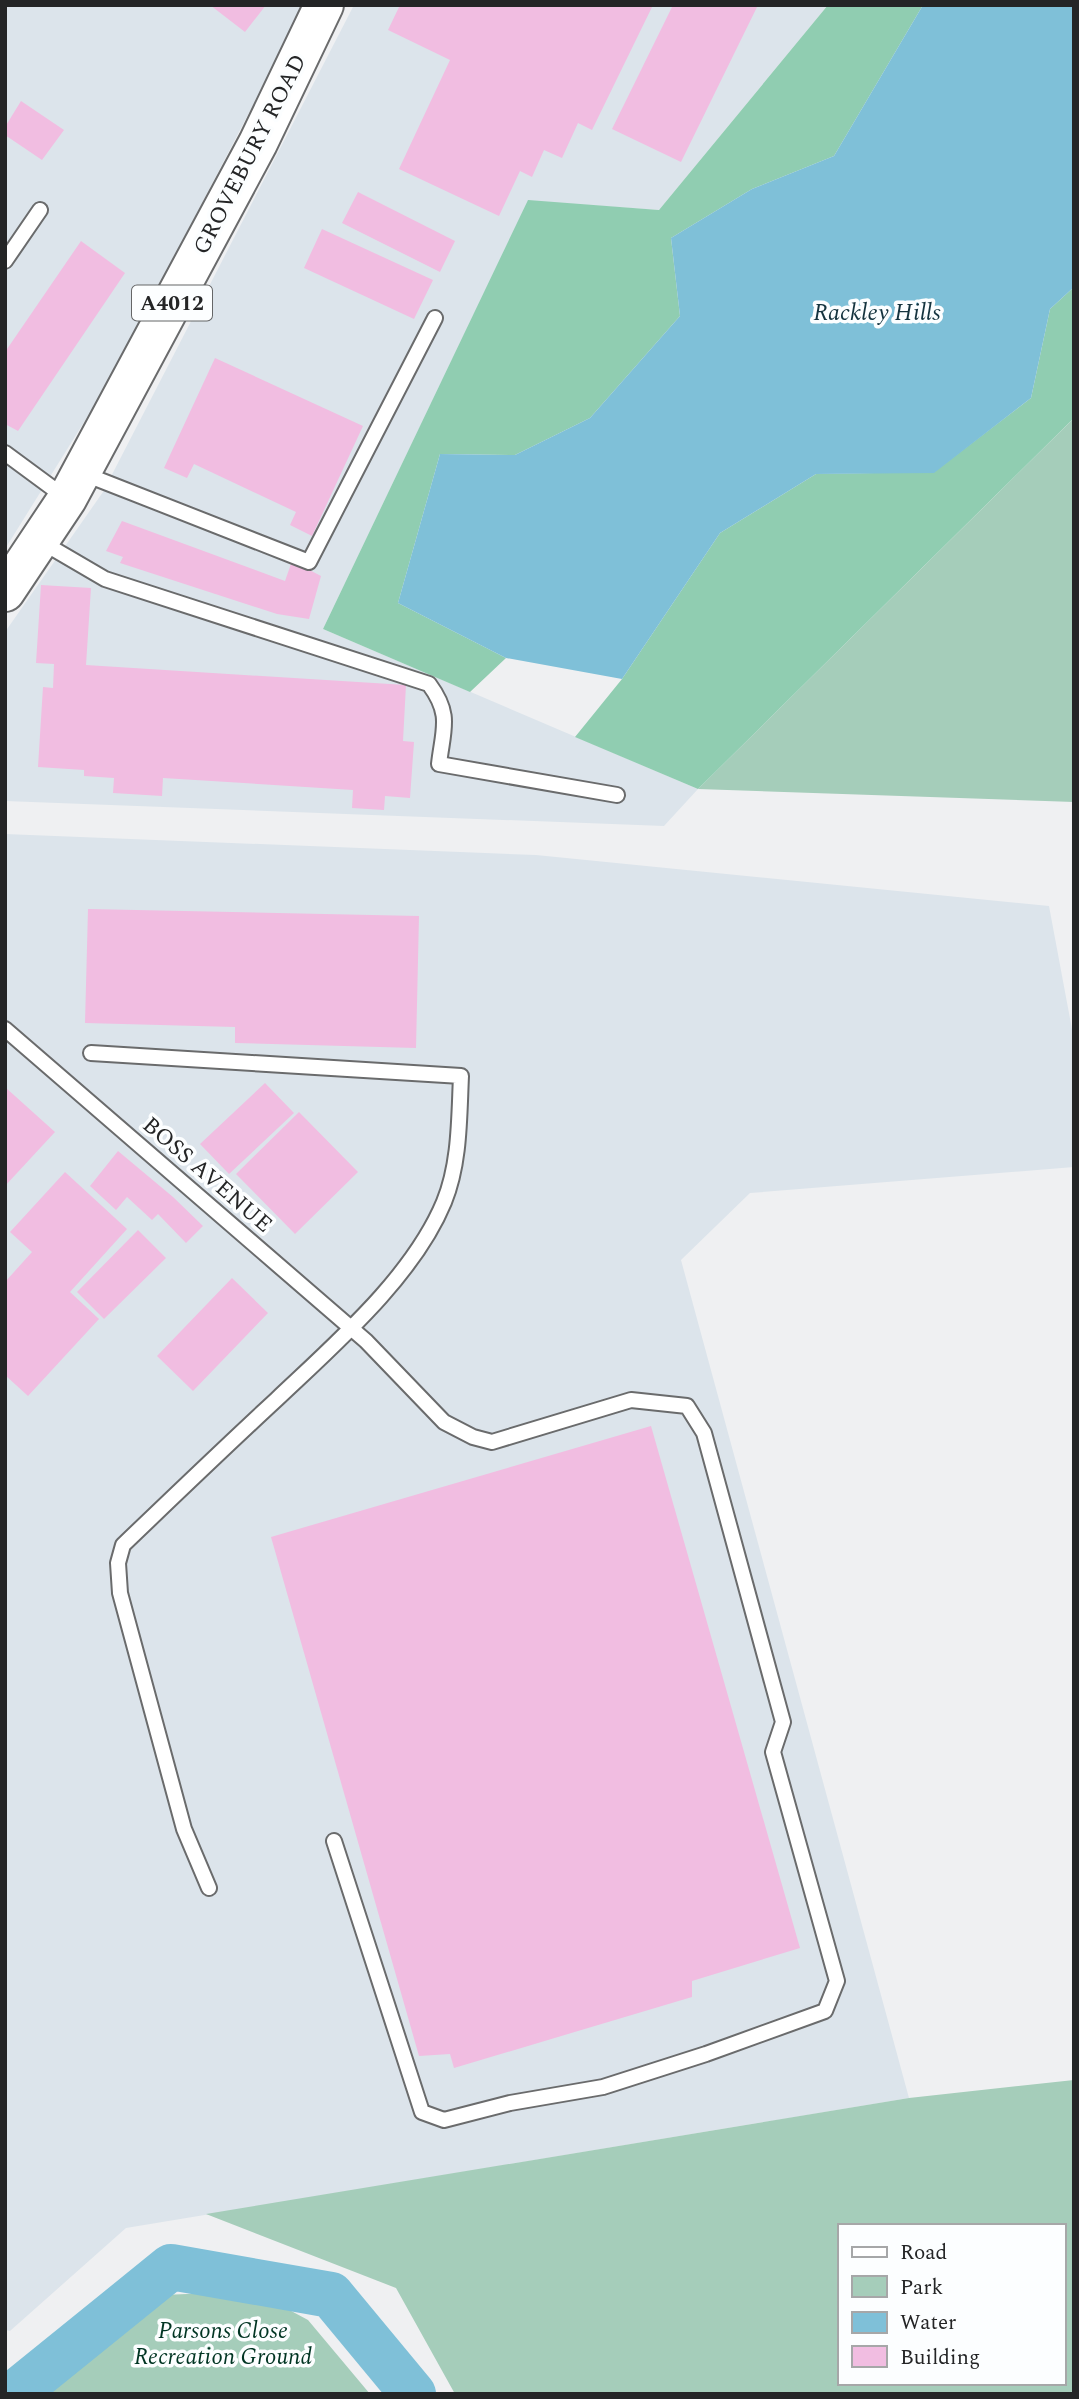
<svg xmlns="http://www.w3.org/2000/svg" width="1079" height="2399" font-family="Spectral,serif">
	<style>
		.built { fill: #dce4eb }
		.green { fill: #a5cdba; fill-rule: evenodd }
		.forest { fill: #90cdb1 }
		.water { fill: #7fc0d8 }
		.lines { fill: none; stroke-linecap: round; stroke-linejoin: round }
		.river { stroke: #7fc0d8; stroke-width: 46 }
		.building { fill: #f1bde1 }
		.lane-casing { stroke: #6a6b6c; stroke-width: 18 }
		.primary-casing { stroke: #6a6b6c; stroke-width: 42 }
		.lane { stroke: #fff; stroke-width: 14 }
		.primary { stroke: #fff; stroke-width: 38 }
		.labels { text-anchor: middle; stroke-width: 7; stroke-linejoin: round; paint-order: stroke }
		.shield { fill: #fcfeff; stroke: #656667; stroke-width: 2 }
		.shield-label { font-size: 21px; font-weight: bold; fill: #242526 }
		.street-label { font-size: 23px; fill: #242526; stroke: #fcfeff }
		.park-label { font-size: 23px; font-style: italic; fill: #003523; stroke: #fcfeff }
		.water-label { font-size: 24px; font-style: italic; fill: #15343f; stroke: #fcfeff }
	</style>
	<rect width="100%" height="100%" fill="#eff0f2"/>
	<path class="built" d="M 5,5 L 305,5 L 109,382 L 5,549 Z
		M 354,5 L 828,5 L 659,210 L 528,201 L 323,629 L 698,789 L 664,826 L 5,801 L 5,632 L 103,492 Z
		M 5,834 L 536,855 L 1049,906 L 1074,1040 L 1074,1167 L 750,1193 L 681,1260 L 909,2098 L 126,2228 L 10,2331 L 5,2330 Z"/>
	<path class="green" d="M 1074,418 L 1074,802 L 698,789 L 1064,428 Z
		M 1074,2080 L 1074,2394 L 455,2394 L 396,2288 L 206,2214 L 909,2098 ZM 839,2226 L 1063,2226 L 1063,2383 L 839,2383 Z
		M 237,2292 L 280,2305 L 308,2320 L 370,2394 L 35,2394 L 162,2295 Z"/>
	<path class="forest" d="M 828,5 L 923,5 L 834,156 L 752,189 L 671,238 L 680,316 L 590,418 L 515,455 L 440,454 L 398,603 L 506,658 L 470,692 L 323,629 L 528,200 L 659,210 Z
		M 1074,287 L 1074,418 L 698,789 L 575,737 L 622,679 L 720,533 L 816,474 L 934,472 L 1031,398 L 1050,309 Z"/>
	<path class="water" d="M 923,5 L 1074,5 L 1074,287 L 1050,309 L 1031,398 L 934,473 L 816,474 L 720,533 L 622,679 L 506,658 L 398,603 L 440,454 L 515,455 L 590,418 L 680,316 L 671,238 L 752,189 L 834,156 Z"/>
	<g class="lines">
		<path class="river" d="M 14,2394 L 171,2267 L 331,2295 L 413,2394"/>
	</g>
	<path class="building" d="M 210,5 L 266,5 L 245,32 Z
		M 400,5 L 653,5 L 592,130 L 578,123 L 562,158 L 544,150 L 532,177 L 520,171 L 499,216 L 399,169 L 450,60 L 388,30 Z
		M 673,5 L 758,5 L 681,162 L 612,129 Z
		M 21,101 L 64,130 L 42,160 L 5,135 L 5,127 Z
		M 358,192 L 455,241 L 440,272 L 342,223 Z
		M 322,229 L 433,280 L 414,319 L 304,268 Z
		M 81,241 L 125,273 L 18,431 L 5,424 L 5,352 Z
		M 215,358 L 363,426 L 312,536 L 290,525 L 296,512 L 194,464 L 187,478 L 164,468 Z
		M 122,521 L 285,581 L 292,561 L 321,576 L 309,619 L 277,614 L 120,563 L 123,557 L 106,551 Z
		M 41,585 L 91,588 L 86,665 L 406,685 L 403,741 L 414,742 L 410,798 L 385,796 L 384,810 L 352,808 L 353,790 L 163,778 L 162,796 L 113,793 L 114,778 L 84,776 L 84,770 L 38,767 L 43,687 L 53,688 L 54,664 L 36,663 Z
		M 88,909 L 419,916 L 416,1048 L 235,1043 L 235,1027 L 85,1023 Z
		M 265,1083 L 294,1113 L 229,1174 L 200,1144 Z
		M 5,1087 L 55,1132 L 5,1186 Z
		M 299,1112 L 358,1172 L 295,1234 L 236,1174 Z
		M 118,1151 L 173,1197 L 203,1226 L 186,1243 L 158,1214 L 152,1220 L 127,1197 L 116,1210 L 90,1186 Z
		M 65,1172 L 127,1229 L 70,1292 L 99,1319 L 28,1396 L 5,1375 L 5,1282 L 32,1252 L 10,1232 Z
		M 138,1230 L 166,1258 L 104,1319 L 77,1292 Z
		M 232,1278 L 268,1313 L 193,1391 L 157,1356 Z
		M 651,1426 L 800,1948 L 692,1981 L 692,1997 L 454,2068 L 450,2054 L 419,2056 L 271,1537 Z"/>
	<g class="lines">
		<g class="lane-casing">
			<path id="lane" d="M 5,261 L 40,210
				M 5,453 L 66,498
				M 82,473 L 309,562 L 435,318
				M 40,541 L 105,579 L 429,684 C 452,715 443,729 439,764 L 617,795
				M 5,1029 L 366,1341 L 444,1422 L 473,1437 L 492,1442 L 631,1400 L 687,1406 L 704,1433 L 783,1722 L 773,1752 L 837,1981 L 825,2011 L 706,2054 L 603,2087 L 510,2103 L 444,2120 L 422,2112 L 334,1841
				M 91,1053 L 461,1076 C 459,1118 460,1163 444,1202 C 413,1277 335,1344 277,1399 C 225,1447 174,1496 123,1545 L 118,1563 L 120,1593 L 184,1829 L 209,1888"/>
		</g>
		<g class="primary-casing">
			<path id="primary" d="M 5,592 L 67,499 L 258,143 L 324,5"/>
		</g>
		<use href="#lane" class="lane"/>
		<use href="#primary" class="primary"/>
	</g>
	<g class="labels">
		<rect class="shield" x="132" y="285.5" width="80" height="35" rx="5"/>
		<g class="shield-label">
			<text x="172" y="310">A4012</text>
		</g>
		<g class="street-label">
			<text transform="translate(249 154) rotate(-63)" y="8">GROVEBURY ROAD</text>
			<text transform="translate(208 1174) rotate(41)" y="8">BOSS AVENUE</text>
		</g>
		<g class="park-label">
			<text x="223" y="2338">Parsons Close<tspan x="223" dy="26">Recreation Ground</tspan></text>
		</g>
		<g class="water-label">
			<text x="877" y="320">Rackley Hills</text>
		</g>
	</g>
	<rect width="1079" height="2399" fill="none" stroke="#242526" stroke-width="14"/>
	<rect x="838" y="2224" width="228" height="161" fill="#fcfeff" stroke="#a6a7a8" stroke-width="2"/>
	<rect x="852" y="2247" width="35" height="10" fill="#ffffff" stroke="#a6a7a8" stroke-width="2"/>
	<text x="900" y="2259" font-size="21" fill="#242526">Road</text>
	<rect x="852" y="2276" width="35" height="21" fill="#a5cdba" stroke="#a6a7a8" stroke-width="2"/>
	<text x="900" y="2294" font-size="21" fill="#242526">Park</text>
	<rect x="852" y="2312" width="35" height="21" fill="#7fc0d8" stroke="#a6a7a8" stroke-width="2"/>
	<text x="900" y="2329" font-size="21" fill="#242526">Water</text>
	<rect x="852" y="2346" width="35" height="21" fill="#f1bde1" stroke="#a6a7a8" stroke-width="2"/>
	<text x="900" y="2364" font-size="21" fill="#242526">Building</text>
</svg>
